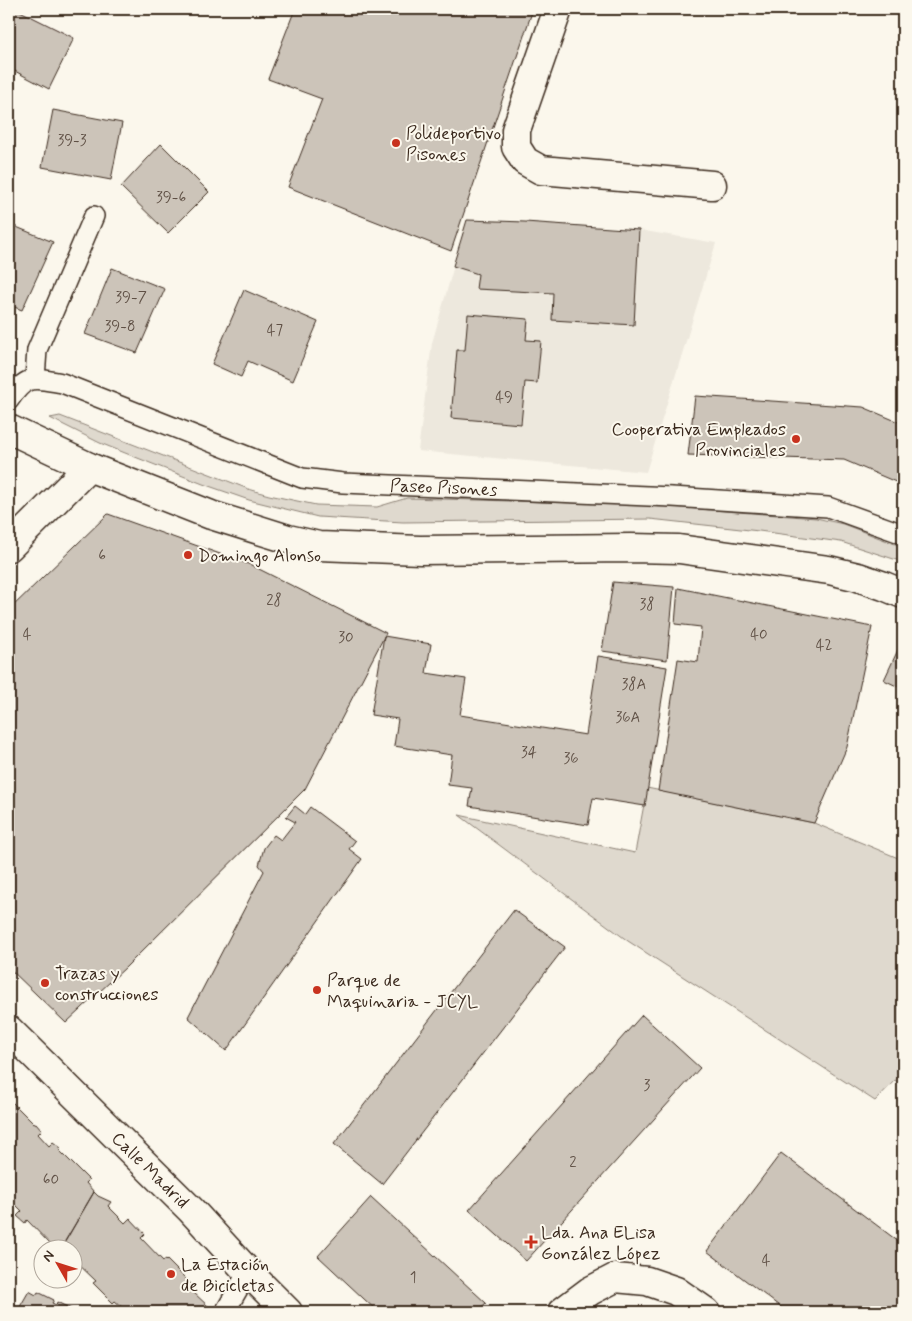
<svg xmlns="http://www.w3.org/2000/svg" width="912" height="1321" font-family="Mynerve,sans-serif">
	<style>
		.built { fill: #ede8dd }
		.green { fill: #dfd9ce; stroke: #8d8276 }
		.building { fill: #ccc4b9; stroke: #3b2a1e }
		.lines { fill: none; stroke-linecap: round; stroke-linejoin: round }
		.lane-casing { stroke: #3b2a1e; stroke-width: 22 }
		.street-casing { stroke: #3b2a1e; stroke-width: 31 }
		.secondary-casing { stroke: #3b2a1e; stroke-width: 31 }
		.primary-casing { stroke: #3b2a1e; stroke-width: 31 }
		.lane { stroke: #fbf7ec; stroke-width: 19 }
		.street { stroke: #fbf7ec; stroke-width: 28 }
		.secondary { stroke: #fbf7ec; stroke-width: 28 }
		.primary { stroke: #fbf7ec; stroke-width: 28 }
		.poi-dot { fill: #c8321e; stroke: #fbf7ec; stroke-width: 2 }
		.labels { text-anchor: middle; stroke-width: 4; stroke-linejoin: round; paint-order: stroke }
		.number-label { font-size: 15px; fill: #5f5045 }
		.poi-label { font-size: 18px; fill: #3b2a1e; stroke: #fbf7ec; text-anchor: start }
		.street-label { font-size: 18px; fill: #3b2a1e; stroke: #fbf7ec }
	</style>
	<rect width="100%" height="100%" fill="#fbf7ec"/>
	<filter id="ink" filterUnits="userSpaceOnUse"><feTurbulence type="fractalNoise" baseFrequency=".02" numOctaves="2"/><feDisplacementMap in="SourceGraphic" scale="10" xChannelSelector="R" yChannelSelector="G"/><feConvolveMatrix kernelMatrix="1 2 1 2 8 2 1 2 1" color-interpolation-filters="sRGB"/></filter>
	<g filter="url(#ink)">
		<path class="built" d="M 467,220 L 525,222 L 639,230 L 716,243 L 646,472 L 418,451 L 432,343 Z"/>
		<path class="green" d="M 60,416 L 251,490 L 269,495 L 316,505 L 377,507 L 407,498 L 647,505 L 816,518 L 843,524 L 903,547 L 903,562 L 841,542 L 759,531 L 650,519 L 403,522 L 318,517 L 249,500 L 203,484 L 100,443 L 50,418 Z
			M 647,788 L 814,823 L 903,860 L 903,1086 L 895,1080 L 875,1101 L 628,941 L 459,815 L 635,853 Z"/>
		<path class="building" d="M 9,9 L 16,9 L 74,38 L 49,89 L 9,68 Z
			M 295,9 L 533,9 L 451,251 L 288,187 L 322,99 L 268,79 Z
			M 53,110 L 122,123 L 111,180 L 42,167 Z
			M 161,144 L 209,192 L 168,233 L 121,187 Z
			M 467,220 L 525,222 L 639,230 L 634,325 L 552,320 L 553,293 L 476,289 L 478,274 L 453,266 Z
			M 9,224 L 53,242 L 22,310 L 9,305 Z
			M 112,268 L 165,289 L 137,353 L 85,334 Z
			M 244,290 L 318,322 L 293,381 L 248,361 L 241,377 L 212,364 Z
			M 468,314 L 528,319 L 526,340 L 541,341 L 537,383 L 525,382 L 521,424 L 451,418 L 457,350 L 465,350 Z
			M 695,396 L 863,407 L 903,424 L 903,485 L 844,460 L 688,455 Z
			M 108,514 L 251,565 L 386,633 L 305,789 L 126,967 L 66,1023 L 9,968 L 9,610 Z
			M 613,582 L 674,587 L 667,660 L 602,651 Z
			M 678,588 L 872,627 L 847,747 L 814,823 L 658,791 L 678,659 L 698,662 L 701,627 L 675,624 Z
			M 384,636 L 431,644 L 426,673 L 466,679 L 460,715 L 586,735 L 598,656 L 667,667 L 645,806 L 593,798 L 588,825 L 469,806 L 472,788 L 448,785 L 452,755 L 394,746 L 398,719 L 371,715 Z
			M 903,639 L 903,689 L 884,680 Z
			M 295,806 L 305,814 L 310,807 L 355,841 L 349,849 L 362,859 L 226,1051 L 188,1017 L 264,871 L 259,865 L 264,848 L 274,835 L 281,840 L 295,822 L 286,817 Z
			M 514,910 L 565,947 L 382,1184 L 334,1144 Z
			M 642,1015 L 700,1068 L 526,1261 L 469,1210 Z
			M 9,1099 L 34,1124 L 36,1123 L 42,1130 L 38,1134 L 49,1146 L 53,1142 L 61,1148 L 59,1150 L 89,1180 L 86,1183 L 94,1192 L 61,1248 L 59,1248 L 54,1243 L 51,1245 L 27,1220 L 25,1223 L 17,1216 L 22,1211 L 16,1205 L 14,1207 L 9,1202 Z
			M 781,1153 L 903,1245 L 903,1312 L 787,1312 L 707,1251 Z
			M 94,1192 L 98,1196 L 111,1202 L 108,1206 L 125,1223 L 130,1218 L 145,1234 L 141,1238 L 163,1261 L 166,1259 L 195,1288 L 192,1291 L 210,1308 L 206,1312 L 116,1312 L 122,1307 L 115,1301 L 113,1303 L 93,1283 L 96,1281 L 72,1258 L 72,1248 L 64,1248 L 62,1247 Z
			M 371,1197 L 486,1303 L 476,1312 L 378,1312 L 318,1256 Z
			M 29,1291 L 36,1295 L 38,1292 L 54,1300 L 52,1303 L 56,1305 L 57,1302 L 77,1312 L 17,1312 Z"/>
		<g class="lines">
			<g class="lane-casing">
				<g id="lane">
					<path d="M 35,378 L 37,350 L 94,216"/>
					<path id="s1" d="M 9,400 C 27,374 33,378 62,383 L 302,478 L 343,483 L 672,497 L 828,507 L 903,534"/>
					<path d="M 226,1312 L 226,1310 L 248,1272"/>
				</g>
			</g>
			<g class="street-casing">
				<path id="street" d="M 558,9 L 516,130 L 516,147 L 525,161 L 541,170 L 712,185
					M 9,547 L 89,467
					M 562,1312 L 590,1291 L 615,1278 L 647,1281 L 676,1291 L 706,1312"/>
			</g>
			<g class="secondary-casing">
				<path id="secondary" d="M 9,429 L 89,467 L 211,515 L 288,539 L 319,546 L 420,550 L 631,548 L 679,549 L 829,570 L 858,577 L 884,586 L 903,594"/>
			</g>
			<g class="primary-casing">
				<g id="primary">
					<path id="s2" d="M 9,1030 L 191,1210 L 248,1272 L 288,1312"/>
				</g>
			</g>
			<use href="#lane" class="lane"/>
			<use href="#street" class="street"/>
			<use href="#secondary" class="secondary"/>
			<use href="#primary" class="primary"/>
		</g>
	</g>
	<g class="poi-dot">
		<circle cx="396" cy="143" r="5"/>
		<circle cx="796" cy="439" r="5"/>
		<circle cx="188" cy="555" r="5"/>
		<circle cx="45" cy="983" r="5"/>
		<circle cx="317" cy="990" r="5"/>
		<path d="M528.5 1234.5h5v5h5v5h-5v5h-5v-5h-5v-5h5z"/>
		<circle cx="171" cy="1274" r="5"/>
	</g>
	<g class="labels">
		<g class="number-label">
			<text x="72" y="145">39-3</text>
			<text x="171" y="202">39-6</text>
			<text x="131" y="302">39-7</text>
			<text x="120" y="331">39-8</text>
			<text x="275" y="335">47</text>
			<text x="504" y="402">49</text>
			<text x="102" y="560">6</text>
			<text x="274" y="605">28</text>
			<text x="647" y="609">38</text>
			<text x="27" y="639">4</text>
			<text x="759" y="639">40</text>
			<text x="346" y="642">30</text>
			<text x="824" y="650">42</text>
			<text x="634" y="689">38A</text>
			<text x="628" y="722">36A</text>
			<text x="529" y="757">34</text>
			<text x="571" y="763">36</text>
			<text x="647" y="1090">3</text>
			<text x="573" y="1167">2</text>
			<text x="51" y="1184">60</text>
			<text x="766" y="1265">4</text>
			<text x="413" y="1282">1</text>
		</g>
		<g class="poi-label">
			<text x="406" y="139">Polideportivo<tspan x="406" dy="21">Pisones</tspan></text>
			<text x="786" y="435" text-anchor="end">Cooperativa Empleados<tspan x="786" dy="21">Provinciales</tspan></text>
			<text x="198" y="561">Domingo Alonso</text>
			<text x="55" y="979">Trazas y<tspan x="55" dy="21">construcciones</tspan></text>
			<text x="327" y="986">Parque de<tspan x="327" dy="21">Maquinaria - JCYL</tspan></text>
			<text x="541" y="1238">Lda. Ana ELisa<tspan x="541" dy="21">González López</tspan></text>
			<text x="181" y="1270">La Estación<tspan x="181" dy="21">de Bicicletas</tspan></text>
		</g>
		<g class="street-label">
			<text dy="6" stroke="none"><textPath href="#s1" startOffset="462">Paseo Pisones</textPath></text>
			<text dy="6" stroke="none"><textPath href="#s2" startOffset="199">Calle Madrid</textPath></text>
		</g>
	</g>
	<rect width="912" height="1321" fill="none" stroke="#fbf7ec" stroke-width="30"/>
	<rect x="15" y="15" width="882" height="1291" fill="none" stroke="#3b2a1e" stroke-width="2" filter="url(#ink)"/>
	<g transform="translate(58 1264) rotate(309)"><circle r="24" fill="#fbf7ec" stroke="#aea59a"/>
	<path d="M0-4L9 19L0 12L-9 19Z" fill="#c8321e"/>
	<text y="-8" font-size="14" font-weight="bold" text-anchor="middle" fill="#3b2a1e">N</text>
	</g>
</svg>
